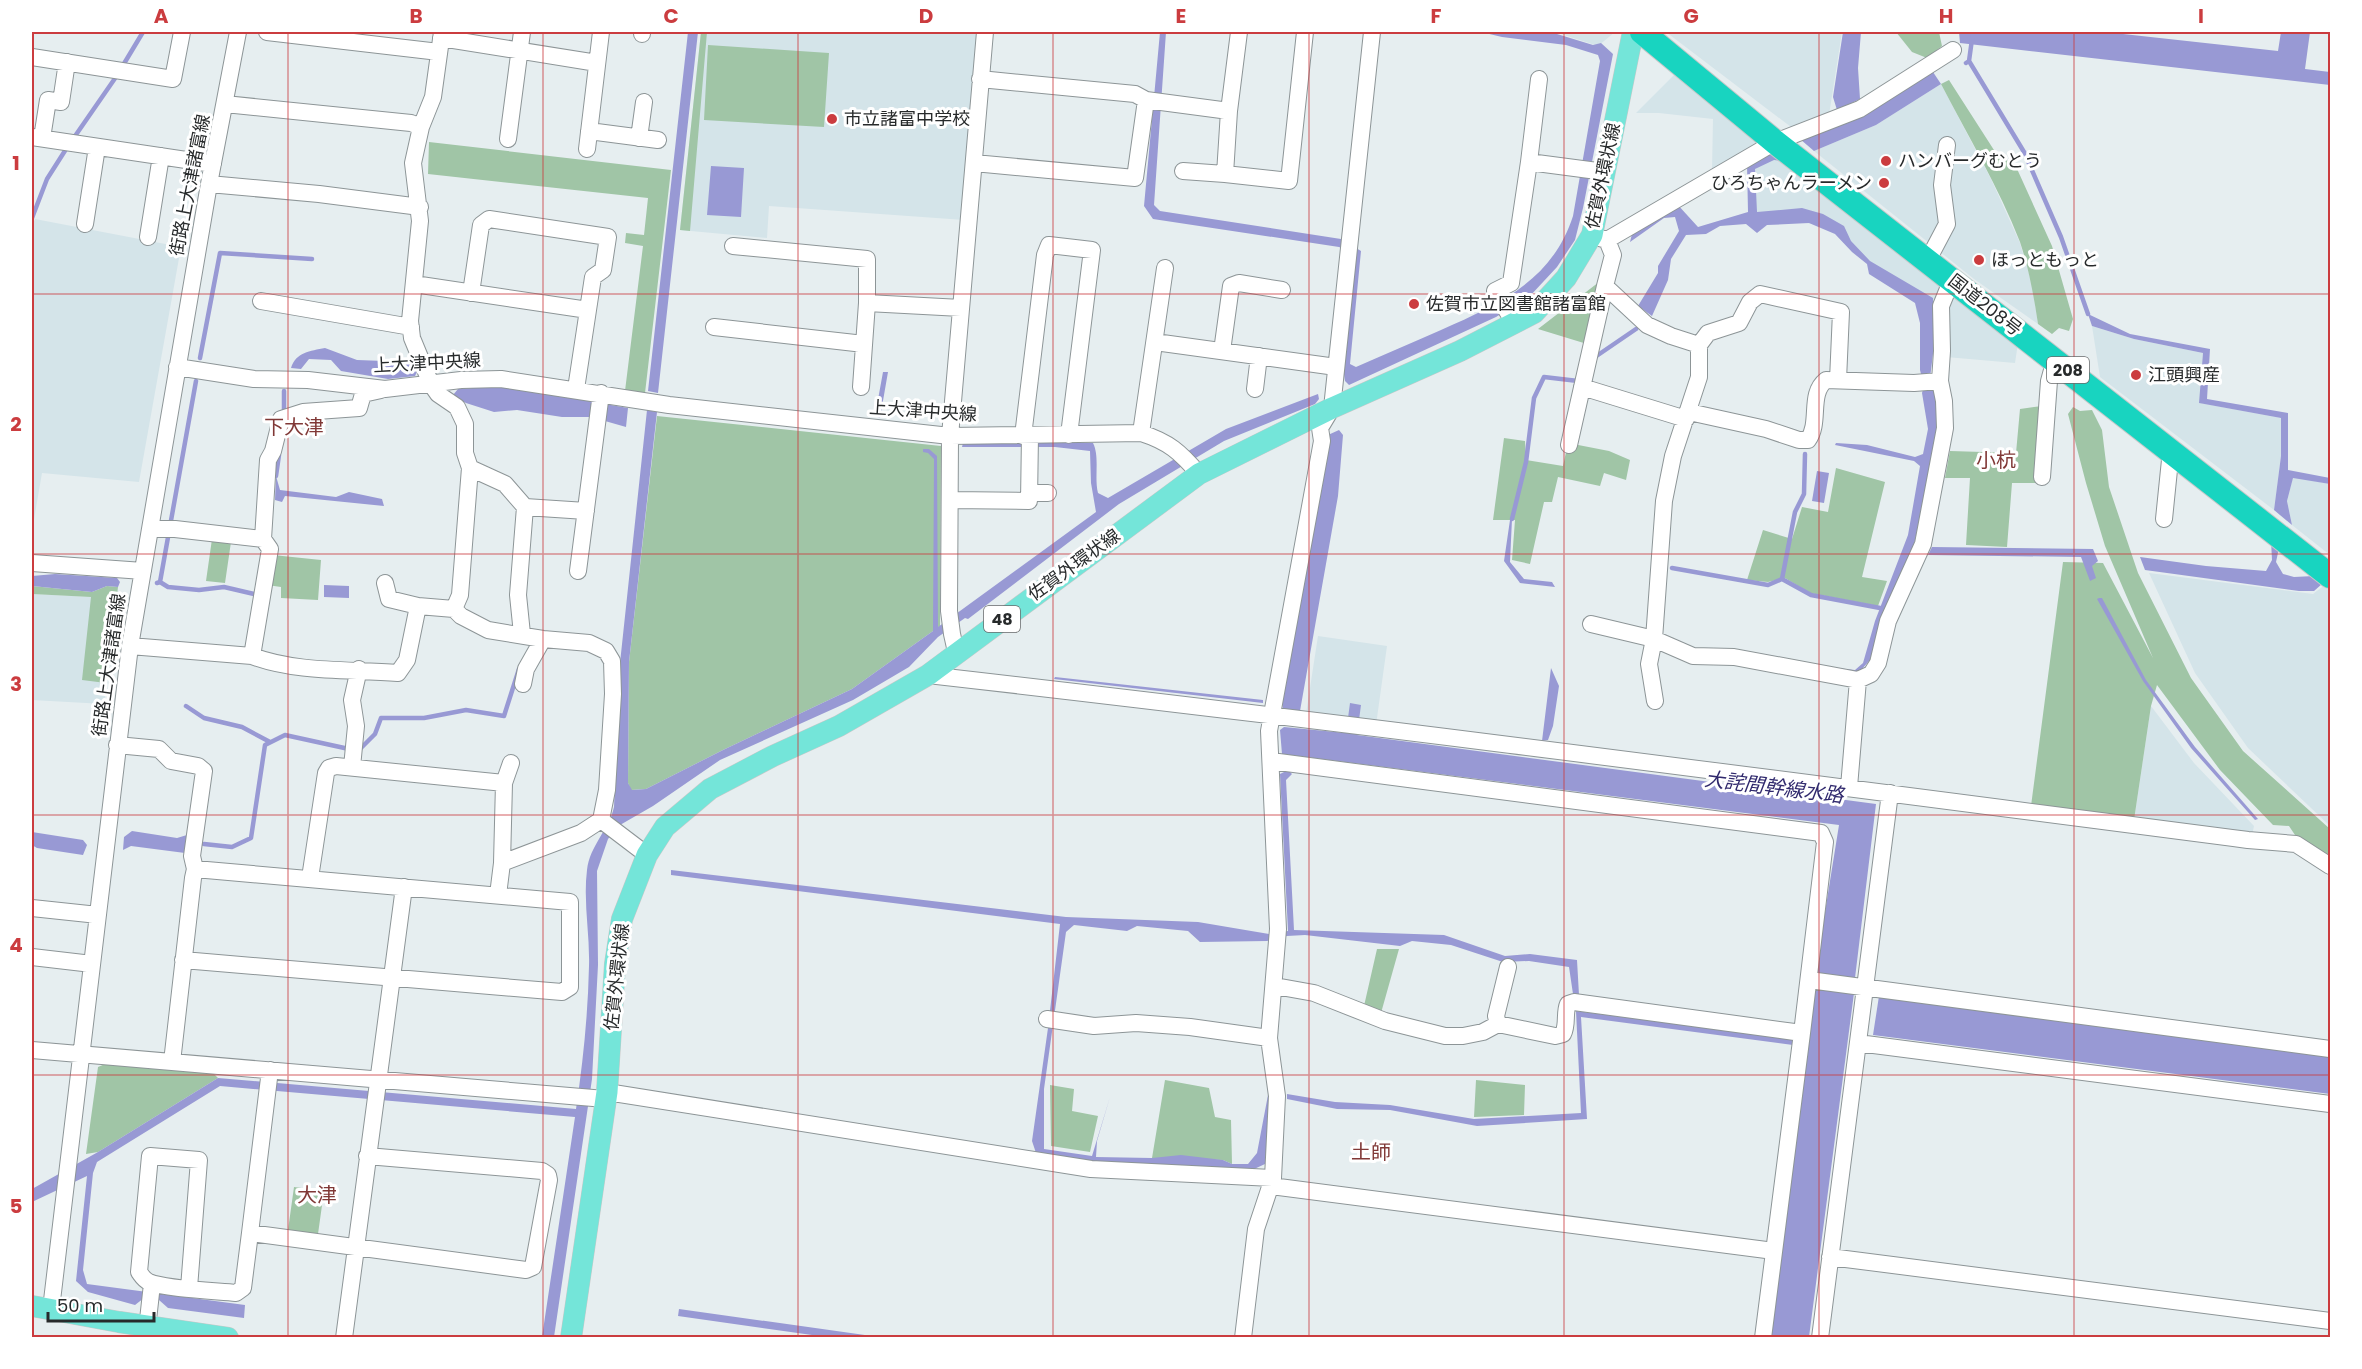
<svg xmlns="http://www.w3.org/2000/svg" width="2362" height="1369" font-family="Poppins,'Noto Sans JP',sans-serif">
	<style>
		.built { fill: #d4e4e9 }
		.green { fill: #a0c5a6 }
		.water { fill: #9899d4 }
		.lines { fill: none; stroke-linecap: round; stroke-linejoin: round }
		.stream { stroke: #9899d4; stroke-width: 4.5 }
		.minor-casing { stroke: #8d9597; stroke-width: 18 }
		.major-casing { stroke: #c7c8c8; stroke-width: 22 }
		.highway-casing { stroke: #c7c8c8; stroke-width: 26 }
		.minor { stroke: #fff; stroke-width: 16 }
		.major { stroke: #74e5d9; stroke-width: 21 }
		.highway { stroke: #18d4c0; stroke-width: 24 }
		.grid { fill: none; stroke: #cb3c3f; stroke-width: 1.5; stroke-opacity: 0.55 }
		.poi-dot { fill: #cb3c3f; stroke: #fff; stroke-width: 2 }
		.labels { text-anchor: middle; stroke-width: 6; stroke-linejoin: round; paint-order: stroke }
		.shield { fill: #fff; stroke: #686a6b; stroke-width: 1.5 }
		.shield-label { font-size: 16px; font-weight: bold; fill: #272a2b }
		.poi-label { font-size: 18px; fill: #272a2b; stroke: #fff; text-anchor: start }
		.street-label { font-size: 18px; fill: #272a2b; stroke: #fff }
		.neighbourhood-label { font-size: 20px; fill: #803836; stroke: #fff }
		.water-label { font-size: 20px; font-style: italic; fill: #30296d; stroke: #fff }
		.neatline { fill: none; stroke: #cb3c3f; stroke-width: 2 }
		.grid-label { font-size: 20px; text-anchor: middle; font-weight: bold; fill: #cb3c3f }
	</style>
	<rect width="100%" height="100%" fill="#e6eef0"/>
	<path class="built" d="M 701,32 L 980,32 L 964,220 L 769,206 L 767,238 L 680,230 Z
		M 1545,32 L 1615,32 L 1598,46 L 1558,33 Z
		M 1666,32 L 1842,32 L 1829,115 L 1791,127 Z
		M 1674,75 L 2018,343 L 2015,363 L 1946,357 L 1944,314 L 1874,270 L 1836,226 L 1755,218 L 1750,152 L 1712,171 L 1713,119 L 1659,113 L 1636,113 Z
		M 1941,84 L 1991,179 L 2020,243 L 2032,284 L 2038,324 L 1974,279 L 1814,151 L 1876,125 Z
		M 35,219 L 181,247 L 139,482 L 42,473 L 32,531 L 32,226 Z
		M 2092,326 L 2134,339 L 2203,353 L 2200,403 L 2281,418 L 2281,456 L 2274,510 L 2100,377 Z
		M 2293,477 L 2330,484 L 2330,555 L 2292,525 L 2287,501 Z
		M 2149,573 L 2313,594 L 2326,584 L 2330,587 L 2330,826 L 2248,748 L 2195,673 Z
		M 119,591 L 104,704 L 32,700 L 32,594 L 92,597 Z
		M 1318,636 L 1387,646 L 1376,725 L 1306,714 Z
		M 2151,706 L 2194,763 L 2254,826 L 2252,835 L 2134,820 Z"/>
	<path class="green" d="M 701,32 L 707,32 L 690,231 L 680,230 Z
		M 1896,32 L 1939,32 L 1942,46 L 1927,58 L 1912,52 Z
		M 708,45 L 829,53 L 824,127 L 704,120 Z
		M 1949,80 L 2001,161 L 2013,160 L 2052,246 L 2073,319 L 2069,331 L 2059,328 L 2052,334 L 2038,324 C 2034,297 2029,269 2020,242 C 1999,188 1968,136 1941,84 Z
		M 429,142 L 671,170 L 645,393 L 625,391 L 643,246 L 625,243 L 626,233 L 644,235 L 648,198 L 428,174 Z
		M 1599,282 L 1587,344 L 1538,329 Z
		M 2042,406 L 2036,483 L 2012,483 L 2007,547 L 1966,545 L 1970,478 L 1945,478 L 1950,451 L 2016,453 L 2020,409 Z
		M 2073,407 L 2080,411 L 2092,410 L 2102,430 L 2109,487 L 2138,573 L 2191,678 L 2243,751 L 2330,829 L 2330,859 L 2295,835 L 2289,826 L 2273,825 L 2220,770 L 2157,685 L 2151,706 L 2134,820 L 2031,806 L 2063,562 L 2103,563 L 2153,658 L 2105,546 L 2086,483 L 2068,414 Z
		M 657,416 L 941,446 L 940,626 L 852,689 L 723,750 L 646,789 L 631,790 L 628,783 L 629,662 Z
		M 1504,438 L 1525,441 L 1526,460 L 1563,466 L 1568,443 L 1609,451 L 1630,460 L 1626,480 L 1604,473 L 1600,486 L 1558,477 L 1552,502 L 1544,502 L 1530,564 L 1512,560 L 1515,520 L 1493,520 Z
		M 1836,468 L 1885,482 L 1862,577 L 1887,581 L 1878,606 L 1810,593 L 1785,578 L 1768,582 L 1747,580 L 1763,530 L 1792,539 L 1802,507 L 1828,512 Z
		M 212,539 L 231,542 L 225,583 L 206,581 Z
		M 273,555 L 321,560 L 318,600 L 281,598 L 281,587 L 267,585 Z
		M 32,586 L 92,592 L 107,586 L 118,587 L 106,683 L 82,680 L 91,597 L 32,594 Z
		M 1377,949 L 1399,949 L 1381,1013 L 1364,1006 Z
		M 105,1064 L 214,1074 L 218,1078 L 98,1152 L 86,1154 L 98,1067 Z
		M 1165,1080 L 1209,1088 L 1215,1117 L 1231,1120 L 1232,1164 L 1223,1160 L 1152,1158 Z
		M 1476,1080 L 1525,1085 L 1524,1115 L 1474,1117 Z
		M 1050,1085 L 1074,1089 L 1072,1111 L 1098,1116 L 1090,1152 L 1051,1146 Z
		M 294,1187 L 324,1191 L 318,1234 L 288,1230 Z"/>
	<path class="water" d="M 688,32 L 698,32 L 658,393 L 648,391 Z
		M 1160,32 L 1166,32 L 1154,205 L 1160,211 L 1341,239 L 1361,251 L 1350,364 L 1356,367 C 1384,355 1413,342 1441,330 C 1499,304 1552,281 1573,216 L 1600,61 L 1598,55 L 1566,45 L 1502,37 L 1481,32 L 1557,34 L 1593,45 L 1601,43 L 1613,54 L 1583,208 L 1575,240 L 1557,267 L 1530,296 L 1496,317 L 1349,385 L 1345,381 L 1343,368 L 1355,254 L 1339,247 L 1153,219 L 1144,206 Z
		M 1843,32 L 1861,32 L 1858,68 L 1860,99 L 1837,110 L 1833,97 Z
		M 1959,32 L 2105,32 L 2278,51 L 2281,32 L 2310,32 L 2305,69 L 2330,72 L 2330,85 L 1960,43 Z
		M 1933,72 L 1941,84 L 1876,125 L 1814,151 L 1800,139 L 1851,119 Z
		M 1772,152 L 1783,161 L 1774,160 L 1755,169 L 1757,212 L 1802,208 L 1823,214 L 1844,226 L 1851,241 L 1870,261 L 1933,298 L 1933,354 L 1930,378 L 1937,395 L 1939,417 L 1936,439 L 1914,545 L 1877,635 L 1870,660 L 1862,669 L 1855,673 L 1798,664 L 1855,670 L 1863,663 L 1875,621 L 1908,535 L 1920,466 L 1914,461 L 1835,445 L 1836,443 L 1867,445 L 1915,457 L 1923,454 L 1928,429 L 1922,393 L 1924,386 L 1920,370 L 1920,323 L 1915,303 L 1869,274 L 1867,264 L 1852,252 L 1835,234 L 1809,223 L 1767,225 L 1757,233 L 1746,224 L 1720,226 L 1706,234 L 1686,235 L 1671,259 L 1668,280 L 1652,316 L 1638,306 L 1658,273 L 1658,266 L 1679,231 L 1675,217 L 1664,218 L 1630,242 L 1633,230 L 1677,204 L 1698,227 L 1748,212 L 1747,164 Z
		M 711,166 L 744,168 L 741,217 L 707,215 Z
		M 2088,314 L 2130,334 L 2210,349 L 2207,399 L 2288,413 L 2288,470 L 2330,478 L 2330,484 L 2293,478 L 2287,501 L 2292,525 L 2274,510 L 2281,456 L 2281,418 L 2199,403 L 2203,353 L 2134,339 L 2092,326 Z
		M 325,348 L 357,360 L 412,362 L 417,372 L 415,376 L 388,379 L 341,371 L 331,360 L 309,359 L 301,369 L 291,368 C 296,352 310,351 325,348 Z
		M 883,372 L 888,372 L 880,418 L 875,416 Z
		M 503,386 L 628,408 L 626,427 L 591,417 L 562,417 L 517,410 L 494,412 L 466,403 L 453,395 L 458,389 Z
		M 1318,394 L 1319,399 L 1315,404 L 1224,441 L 1119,504 L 968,619 L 965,618 L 938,637 L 909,667 L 853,700 L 720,760 L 653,806 L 620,825 L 608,839 L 597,871 L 598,965 L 592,1079 L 554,1337 L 542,1337 L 575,1117 L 220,1086 L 97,1162 L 93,1173 L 83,1270 L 87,1284 L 245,1305 L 244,1318 L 168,1308 L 159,1300 L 144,1298 L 135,1305 L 88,1292 L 76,1281 L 87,1176 L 32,1202 L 32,1189 L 98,1152 L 218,1078 L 576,1109 C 583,1062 588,1014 589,966 C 590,934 583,902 587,870 C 590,845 609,830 614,807 L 620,663 L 647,410 L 657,412 L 629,662 L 628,783 L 632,790 L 646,789 L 723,750 L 852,689 L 933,631 L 934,459 L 928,453 L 923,452 L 923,449 L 929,449 L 937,456 L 938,627 L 1096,512 L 1091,483 L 1090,451 L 1055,447 L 962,447 L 963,443 L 1093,443 C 1100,457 1094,477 1098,493 L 1108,498 L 1226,429 Z
		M 1339,430 L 1343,435 L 1338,496 L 1300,711 L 1283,709 L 1282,703 L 1328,435 Z
		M 1817,471 L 1829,473 L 1824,503 L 1812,501 Z
		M 276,476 L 280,490 L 336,497 L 349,492 L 382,499 L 384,506 L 285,496 L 282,502 L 275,500 Z
		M 1512,519 L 1510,562 L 1524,579 L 1552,582 L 1555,587 L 1520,583 L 1504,561 L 1510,520 Z
		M 2271,540 L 2279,548 L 2276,562 L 2283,574 L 2294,577 L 2314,576 L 2322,584 L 2314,591 L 2299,591 L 2145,570 L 2140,557 L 2206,566 L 2266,571 L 2272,560 Z
		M 1932,547 L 2093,549 L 2098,561 L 2092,566 L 2096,578 L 2090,581 L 2081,557 L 1928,555 Z
		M 55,574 L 117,578 L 120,582 L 118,587 L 107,586 L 92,592 L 32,586 L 32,576 Z
		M 324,585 L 349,586 L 349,598 L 324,597 Z
		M 2099,598 L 2102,598 L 2146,680 L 2195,747 L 2258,819 L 2255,820 L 2191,748 L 2143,681 L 2097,599 Z
		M 1551,668 L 1559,686 L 1553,726 L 1548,740 L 1542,741 Z
		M 1055,677 L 1263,700 L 1263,703 L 1054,679 Z
		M 1350,703 L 1361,705 L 1357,735 L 1876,804 L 1855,978 L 1819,973 L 1816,968 L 1839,825 L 1282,754 L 1280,730 L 1284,727 L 1346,733 Z
		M 1288,770 L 1292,774 L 1286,780 L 1294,930 L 1444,935 L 1505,956 L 1530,954 L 1577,960 L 1579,995 L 1573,994 L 1569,967 L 1529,961 L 1503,962 L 1451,945 L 1412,941 L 1400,946 L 1305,935 L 1287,936 L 1267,941 L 1200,942 L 1188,931 L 1137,926 L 1127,931 L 1074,925 L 1066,932 L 1044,1089 L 1044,1149 L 1092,1156 L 1110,1097 L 1097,1141 L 1096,1157 L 1152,1158 L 1181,1155 L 1223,1160 L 1232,1164 L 1248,1164 L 1257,1153 L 1268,1095 L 1271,1093 L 1265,1164 L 1252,1170 L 1088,1161 L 1036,1153 L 1032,1141 L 1048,1028 L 1060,924 L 671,875 L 671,870 L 1066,917 L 1198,922 L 1269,934 L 1288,931 L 1280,774 Z
		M 132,831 L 177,838 L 187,835 L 185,853 L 131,846 L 123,850 L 124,837 Z
		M 32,832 L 83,840 L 87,845 L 83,855 L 37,848 L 32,845 Z
		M 1814,988 L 1854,993 L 1809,1337 L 1770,1338 Z
		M 1879,996 L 2330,1057 L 2330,1094 L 1873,1035 Z
		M 1576,1011 L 1794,1039 L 1793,1045 L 1581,1017 L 1587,1119 L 1477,1126 L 1390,1110 L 1337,1109 L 1287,1099 L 1287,1094 L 1335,1102 L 1390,1105 L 1474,1119 L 1581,1113 Z
		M 679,1309 L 879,1337 L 812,1337 L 812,1335 L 678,1316 Z"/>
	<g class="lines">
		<path class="stream" d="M 1969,61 L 2024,152 L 2061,237 L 2088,314
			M 1966,63 L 1969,61 L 1973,32
			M 122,67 L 143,32
			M 73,139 L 118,74
			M 32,218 L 47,179 L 68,146
			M 1595,357 L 1636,329
			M 200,358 L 220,253 L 312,259
			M 284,411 L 284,391
			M 276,476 L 279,455
			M 1512,519 L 1526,462 L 1534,398 L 1544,377 L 1578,381
			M 1672,568 L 1768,585 L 1782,579 L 1811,595 L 1880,608
			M 1782,579 L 1795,512 L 1804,494 L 1805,454
			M 160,582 L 168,587 L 199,590 L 224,587 L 254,594
			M 157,583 L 160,582 L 196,381
			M 186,706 L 204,718 L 242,727 L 270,742
			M 361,748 L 375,734 L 381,718 L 424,718 L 466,710 L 504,716 L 519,669
			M 204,844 L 232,847 L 251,838 L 265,745 L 285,735 L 349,749"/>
		<g class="minor-casing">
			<path id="minor" d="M 267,32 L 439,52
				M 442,32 L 433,97 L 421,127 L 413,163 L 420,221 L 410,321 L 412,338 L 431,384 L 438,394 L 457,407 L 465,424 L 465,453 L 470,468 L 505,484 L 525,507 L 518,595 L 522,634
				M 1239,32 L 1229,111 L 1225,174 L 1289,181 L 1305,32
				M 642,34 L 642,32
				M 441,38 L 597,63
				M 32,57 L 173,79 L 182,32
				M 980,79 L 1135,94 L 1146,100 L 1229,111
				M 1539,79 L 1529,162 L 1605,172
				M 225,104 L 411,123 L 421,127
				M 589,131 L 658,140
				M 32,137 L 213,164
				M 42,138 L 48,100 L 61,102 L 67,62
				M 639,138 L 644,102
				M 508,139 L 522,32
				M 587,149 L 601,32
				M 974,163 L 1135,178 L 1146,100
				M 1183,171 L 1225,174
				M 209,184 L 319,194 L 420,207
				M 85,224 L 97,147
				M 148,237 L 161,156
				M 1596,237 L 1607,240 L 1775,142 L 1860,109 L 1953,50
				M 1607,240 L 1613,255 L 1605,286 L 1647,325 L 1671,336 L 1699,345 L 1699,377 L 1673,456 L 1664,501 L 1654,639 L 1693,656 L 1734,657 L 1858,680 L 1871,674 L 1878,663 L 1888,621 L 1923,544 L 1945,428 L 1944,401 L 1940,381 L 1942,351 L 1941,306 L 1952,279
				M 733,246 L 867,259 L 867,303 L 961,308
				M 1928,260 L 1947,224 L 1942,185 L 1947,145
				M 414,284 L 588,310 L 576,389
				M 471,293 L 481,225 L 489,219 L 608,237 L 603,270 L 593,277 L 588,310
				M 261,301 L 411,327
				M 1514,323 L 1495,291 L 1511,283 L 1529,162
				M 714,327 L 864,344
				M 1155,342 L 1336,367
				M 1699,345 L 1708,333 L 1739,323 L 1750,302 L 1760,294 L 1841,312 L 1838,380
				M 1222,351 L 1231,286 L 1239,283 L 1282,290
				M 177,367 L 254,379 L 308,380 L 385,389 L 461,380 L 501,379 L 669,405 L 950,436 L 1141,433 C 1169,442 1180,452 1199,474
				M 861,387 L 867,303
				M 1582,387 L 1686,419
				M 1255,389 L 1259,356
				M 1689,412 L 1766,429 L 1799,440 L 1808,440 C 1821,422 1808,394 1826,380 L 1914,383 L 1940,381
				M 1141,433 L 1165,268
				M 1023,436 L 1045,255 L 1049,245 L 1092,250 L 1069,435
				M 1569,445 L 1605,286
				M 2042,477 L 2049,381 L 2052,370 L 2058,362
				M 1029,493 L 1048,493
				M 950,500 L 1029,501 L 1030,435
				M 525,507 L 586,511
				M 2164,519 L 2170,460 L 2175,453
				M 150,529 L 175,529 L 263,539 L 268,460 L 273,451 L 281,419 L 303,412 L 359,408 L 363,394 L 381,390
				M 32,563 L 143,571
				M 578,571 L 601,393
				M 385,583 L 389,599 L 418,606
				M 454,609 L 460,595 L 470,468
				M 1591,624 L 1654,639 L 1649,664 L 1655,701
				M 130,646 L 252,656 C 297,673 350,669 398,673 L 407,660 L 418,606 L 454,609 L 461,616 L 488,630 L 543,639 L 589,643 L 606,651 L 612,661 L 613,694 L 607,790 L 601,820 L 581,833 L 502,863 L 498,895
				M 956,652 L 952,634 L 949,611 L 950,436 L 985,32
				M 252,656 L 270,549 L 263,539
				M 928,675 C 1369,725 1808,783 2248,840 L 2296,844 L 2330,866
				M 523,684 L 526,669 L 543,639
				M 117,745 L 159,749 L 171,761 L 198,766 L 204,771 L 192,856 L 195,869
				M 1271,761 L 1821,833 L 1825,842 L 1802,1033 L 1574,1002 L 1568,1004 C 1564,1013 1568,1024 1563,1034 L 1555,1036 L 1498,1024 L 1483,1032 L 1463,1036 L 1445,1036 L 1385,1021 L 1314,993 L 1275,986
				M 352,767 L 356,726 L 352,700 L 359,669
				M 504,783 L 511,763
				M 1849,787 L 1858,680
				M 601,820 L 647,855
				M 310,878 L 326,773 L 329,768 L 336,766 L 504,783 L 502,863
				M 32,908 L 98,915
				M 32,957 L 92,964
				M 1809,980 L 2330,1049
				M 1047,1019 L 1094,1026 L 1136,1023 L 1190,1027 L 1269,1038
				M 1498,1024 L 1496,1016 L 1508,967
				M 1858,1043 L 2330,1104
				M 32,1050 L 605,1099
				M 172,1062 L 193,878 L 195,869 L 570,902 L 570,987 L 562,992 L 183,960
				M 270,1070 L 250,1233 L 526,1270 L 533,1267 L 549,1180 L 548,1175 L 542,1171 L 367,1156
				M 607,1092 L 1091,1169 L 1273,1178
				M 1271,1186 L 1774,1251
				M 1830,1257 L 2330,1321
				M 189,1288 L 199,1160 L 150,1156 L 139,1272 C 142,1276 144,1280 149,1282 C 165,1289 216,1291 236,1293 L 243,1288 L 250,1233
				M 51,1309 L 130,646 L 209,184 L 238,32
				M 146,1338 L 152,1284
				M 344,1338 L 404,887
				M 1243,1338 L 1256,1229 L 1273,1178 L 1277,1096 L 1269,1038 L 1278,929 L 1269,731 L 1322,441 L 1320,428 L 1332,408 L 1372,32
				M 1763,1338 L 1802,1033
				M 1820,1338 L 1890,793"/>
		</g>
		<g class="major-casing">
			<path id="major" d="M 32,1306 L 119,1322 L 228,1338
				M 571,1338 L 607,1092 L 615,964 L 622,919 L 647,855 L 665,827 L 710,789 L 773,756 L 839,726 L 928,675 L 1199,474 L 1332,408 L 1460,351 L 1534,313 L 1566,278 L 1592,235 L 1633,32"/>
		</g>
		<g class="highway-casing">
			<path id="highway" d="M 1642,32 L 1775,142 L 2330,576"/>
		</g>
		<use href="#minor" class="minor"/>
		<use href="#major" class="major"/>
		<use href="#highway" class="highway"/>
	</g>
	<path class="grid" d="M 288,32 L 288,1338M 543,32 L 543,1338M 798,32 L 798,1338M 1053,32 L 1053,1338M 1309,32 L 1309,1338M 1564,32 L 1564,1338M 1819,32 L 1819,1338M 2074,32 L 2074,1338M 32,294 L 2330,294M 32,554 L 2330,554M 32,815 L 2330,815M 32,1075 L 2330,1075"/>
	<g class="poi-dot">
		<circle cx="832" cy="119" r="6"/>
		<circle cx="1886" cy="161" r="6"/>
		<circle cx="1884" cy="183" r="6"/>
		<circle cx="1979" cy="260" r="6"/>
		<circle cx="1414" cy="304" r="6"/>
		<circle cx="2136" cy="375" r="6"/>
	</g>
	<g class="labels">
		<g class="shield">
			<rect x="2047" y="357" width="42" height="26" rx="4.5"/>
			<rect x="984" y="606" width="36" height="26" rx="4.5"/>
		</g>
		<g class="shield-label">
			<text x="2068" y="376">208</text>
			<text x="1002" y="625">48</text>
		</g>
		<g class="poi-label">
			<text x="844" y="125">市立諸富中学校</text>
			<text x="1898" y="167">ハンバーグむとう</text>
			<text x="1872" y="189" text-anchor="end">ひろちゃんラーメン</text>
			<text x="1991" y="266">ほっともっと</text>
			<text x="1426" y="310">佐賀市立図書館諸富館</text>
			<text x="2148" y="381">江頭興産</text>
		</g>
		<g class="street-label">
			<text transform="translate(1603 176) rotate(-78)" y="6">佐賀外環状線</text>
			<text transform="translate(190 185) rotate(-79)" y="6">街路上大津諸富線</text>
			<text transform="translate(1985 305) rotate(38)" y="6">国道208号</text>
			<text transform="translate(427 363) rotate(-3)" y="6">上大津中央線</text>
			<text transform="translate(923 411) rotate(4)" y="6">上大津中央線</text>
			<text transform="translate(1074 565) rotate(-36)" y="6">佐賀外環状線</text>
			<text transform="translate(109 665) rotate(-82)" y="6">街路上大津諸富線</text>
			<text transform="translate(617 977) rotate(-84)" y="6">佐賀外環状線</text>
		</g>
		<g class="neighbourhood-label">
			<text x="294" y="434">下大津</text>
			<text x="1996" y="467">小杭</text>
			<text x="1371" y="1159">土師</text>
			<text x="317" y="1202">大津</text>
		</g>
		<g class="water-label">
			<text transform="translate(1774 787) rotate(7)" y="7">大詫間幹線水路</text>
		</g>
	</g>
	<rect width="2362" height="1369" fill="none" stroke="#ffffff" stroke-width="66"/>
	<path d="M48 1312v9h106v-9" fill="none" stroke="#272a2b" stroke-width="3"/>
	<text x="57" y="1312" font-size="18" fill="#272a2b" stroke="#ffffff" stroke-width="4.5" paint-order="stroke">50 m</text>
	<rect x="33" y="33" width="2296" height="1303" class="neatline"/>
	<g class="grid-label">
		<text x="161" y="23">A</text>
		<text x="416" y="23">B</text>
		<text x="671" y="23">C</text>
		<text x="926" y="23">D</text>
		<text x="1181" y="23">E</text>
		<text x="1436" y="23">F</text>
		<text x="1691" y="23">G</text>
		<text x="1946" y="23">H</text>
		<text x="2201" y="23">I</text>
		<text x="16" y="170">1</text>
		<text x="16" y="431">2</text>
		<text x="16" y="691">3</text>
		<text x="16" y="952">4</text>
		<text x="16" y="1213">5</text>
	</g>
</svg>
